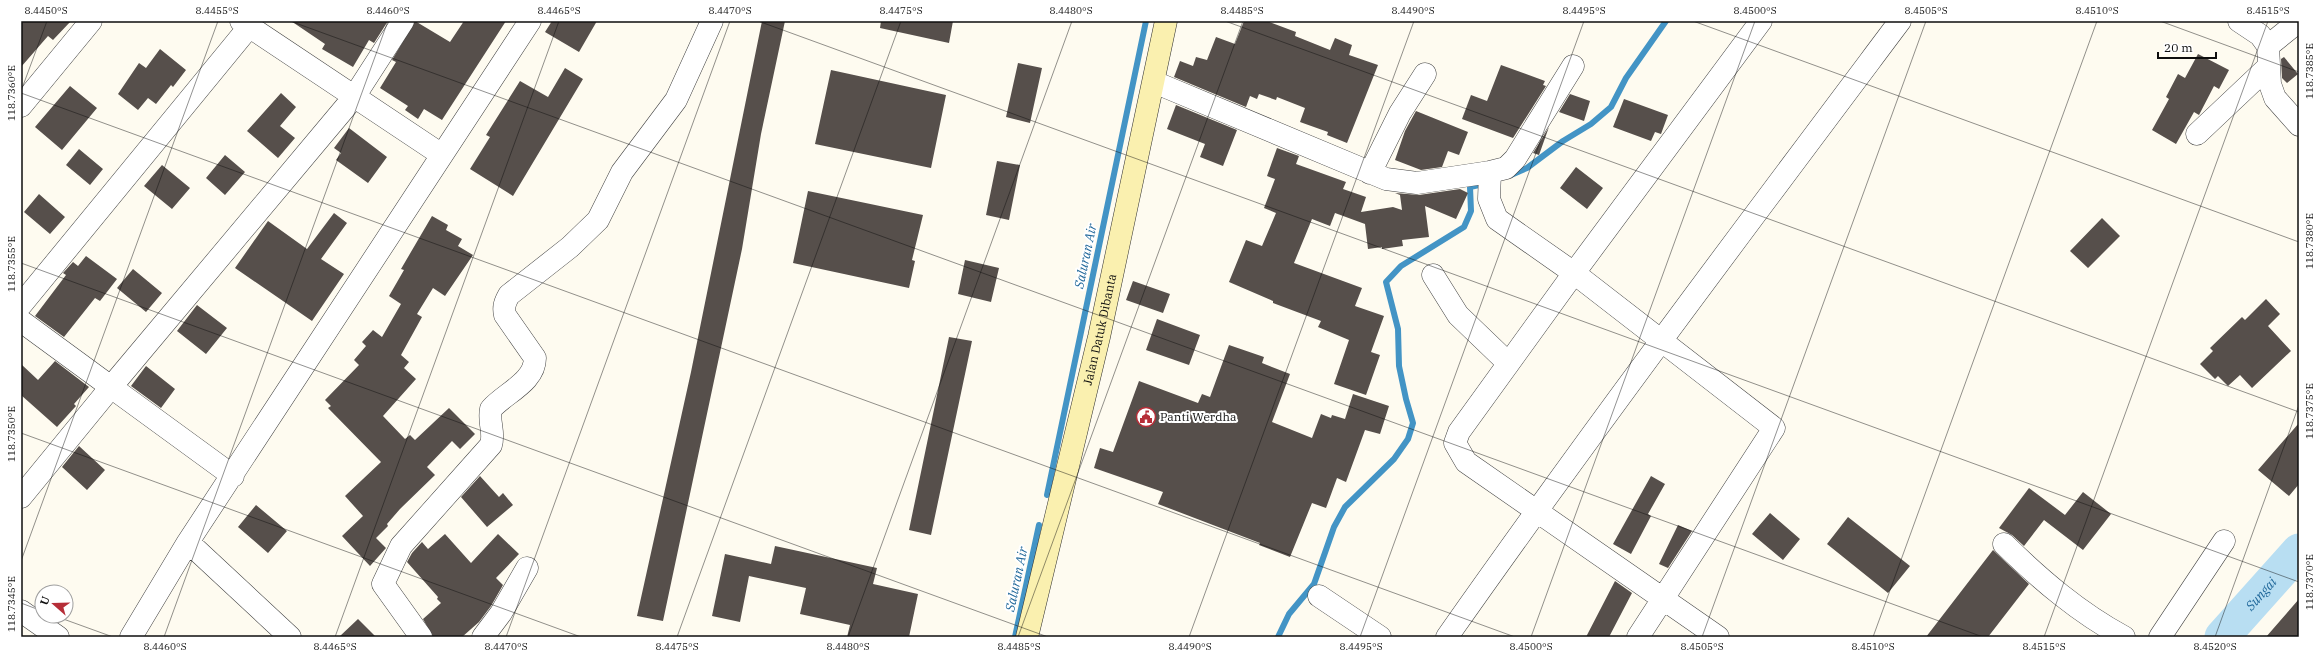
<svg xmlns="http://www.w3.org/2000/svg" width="2320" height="658" font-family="'IBM Plex Serif',serif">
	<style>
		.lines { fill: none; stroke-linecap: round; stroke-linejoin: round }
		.stream { stroke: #4394c5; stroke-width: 6 }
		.river { stroke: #b8def2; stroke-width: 35 }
		.building { fill: #564f4b }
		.street-casing { stroke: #414141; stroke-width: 23 }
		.secondary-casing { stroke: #303030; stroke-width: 23 }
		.street { stroke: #fff; stroke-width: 22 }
		.secondary { stroke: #faf0af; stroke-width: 22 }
		.ticks { fill: none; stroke: #0e0e0e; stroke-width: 1; stroke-opacity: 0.45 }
		.labels { text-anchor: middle; stroke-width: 4; stroke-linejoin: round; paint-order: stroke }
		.street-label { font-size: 12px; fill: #0e0e0e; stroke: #fff }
		.poi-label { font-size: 12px; fill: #0e0e0e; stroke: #fff; text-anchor: start }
		.water-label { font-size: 13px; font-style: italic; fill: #1e6699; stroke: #fff }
		.neatline { fill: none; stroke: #0e0e0e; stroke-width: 1.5 }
		.ticks-label { font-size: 10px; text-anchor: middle; fill: #0e0e0e }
	</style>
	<rect width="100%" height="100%" fill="#fefbf0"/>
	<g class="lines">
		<path class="stream" d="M 1511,175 L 1527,168 L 1563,141 L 1591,124 L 1611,107 L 1626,78 L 1666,21
			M 1047,495 L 1146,21
			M 1015,637 L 1039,525
			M 1278,637 L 1289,614 L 1314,584 L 1334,527 L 1345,507 L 1394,459 L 1408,439 L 1413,423 L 1406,399 L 1399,366 L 1398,329 L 1386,282 L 1401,266 L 1464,227 L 1471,211 L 1470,187 L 1479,185"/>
		<path class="river" id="s1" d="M 2222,637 L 2299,551"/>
	</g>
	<path class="building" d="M 21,21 L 71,21 L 53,40 L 48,36 L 21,67 Z
		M 291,21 L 388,21 L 374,43 L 369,40 L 353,67 L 322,49 L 325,44 Z
		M 415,21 L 450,42 L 464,21 L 506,21 L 442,120 L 424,109 L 418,119 L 405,110 L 408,106 L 380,88 L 396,62 L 392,60 Z
		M 552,21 L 597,21 L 579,52 L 545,32 Z
		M 762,21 L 785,21 L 761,134 L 742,249 L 663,621 L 637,616 L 691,372 Z
		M 881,21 L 953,21 L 949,43 L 880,28 Z
		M 1244,21 L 1267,21 L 1296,32 L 1295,36 L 1330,50 L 1335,38 L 1352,45 L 1349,55 L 1378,65 L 1347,143 L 1327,135 L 1328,132 L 1300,122 L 1305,108 L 1277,97 L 1276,100 L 1259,94 L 1257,99 L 1250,96 L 1246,107 L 1174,77 L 1180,61 L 1193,66 L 1196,57 L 1207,60 L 1216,37 L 1235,44 Z
		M 160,49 L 186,70 L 173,87 L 171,85 L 156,104 L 148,98 L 138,110 L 118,94 L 139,63 L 146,68 Z
		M 2198,54 L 2229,70 L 2219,89 L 2214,86 L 2199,115 L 2194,112 L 2176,144 L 2152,130 L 2169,99 L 2166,97 L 2178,74 L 2185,78 Z
		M 2284,57 L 2298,74 L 2287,83 L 2282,78 L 2281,59 Z
		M 1018,63 L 1042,68 L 1030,123 L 1006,117 Z
		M 1501,65 L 1545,81 L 1543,85 L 1546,86 L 1513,138 L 1462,119 L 1471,95 L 1487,101 Z
		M 565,68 L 583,79 L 513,196 L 470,169 L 490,137 L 486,135 L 520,81 L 548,97 Z
		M 831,70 L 946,95 L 931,168 L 815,144 Z
		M 70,86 L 97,108 L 62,150 L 35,127 Z
		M 281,93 L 296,107 L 280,126 L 295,138 L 278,158 L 247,131 Z
		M 1570,94 L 1590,101 L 1584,121 L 1559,112 Z
		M 1624,99 L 1668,115 L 1661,134 L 1655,132 L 1651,141 L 1613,127 Z
		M 1176,105 L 1237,130 L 1223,166 L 1200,157 L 1205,144 L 1167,129 Z
		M 1416,111 L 1468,132 L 1459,155 L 1448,151 L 1442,167 L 1421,170 L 1395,160 L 1405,131 Z
		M 1549,127 L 1539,155 L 1533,153 Z
		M 349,128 L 387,157 L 368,183 L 336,160 L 341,153 L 334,148 Z
		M 1277,148 L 1299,156 L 1296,164 L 1346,182 L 1343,189 L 1366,197 L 1361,212 L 1393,207 L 1402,210 L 1400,195 L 1395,193 L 1419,195 L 1460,189 L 1468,193 L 1456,219 L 1425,206 L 1429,237 L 1402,240 L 1403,246 L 1382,249 L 1382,247 L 1368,249 L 1365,224 L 1335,213 L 1330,226 L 1312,219 L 1294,263 L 1362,288 L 1355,306 L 1384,316 L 1371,352 L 1380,355 L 1366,395 L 1334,384 L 1349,340 L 1318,327 L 1321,321 L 1273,303 L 1273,301 L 1229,282 L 1246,240 L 1262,246 L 1276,213 L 1264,208 L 1275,179 L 1267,176 Z
		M 79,149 L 103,169 L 90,185 L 66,165 Z
		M 225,155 L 245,172 L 225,195 L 206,178 Z
		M 997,161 L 1020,165 L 1009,220 L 986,215 Z
		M 162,165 L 190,188 L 172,209 L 144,186 Z
		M 1576,167 L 1603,188 L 1587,209 L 1560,188 Z
		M 808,191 L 923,215 L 912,260 L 915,261 L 909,288 L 793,263 Z
		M 39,194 L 65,217 L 50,234 L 24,212 Z
		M 334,213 L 347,223 L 321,259 L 344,274 L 312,321 L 235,268 L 268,221 L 307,249 Z
		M 432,216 L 448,225 L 446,230 L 462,239 L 458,246 L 473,255 L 445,296 L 433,288 L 417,314 L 422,317 L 401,355 L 409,362 L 404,368 L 416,379 L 383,416 L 405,439 L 410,435 L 415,440 L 449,408 L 475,434 L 460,449 L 452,441 L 427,467 L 435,475 L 400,509 L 387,524 L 388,526 L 376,538 L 386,548 L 370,566 L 342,536 L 363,516 L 345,496 L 381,462 L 328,408 L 331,406 L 325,400 L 359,365 L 354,360 L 366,346 L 362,342 L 373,330 L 382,337 L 401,304 L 389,296 L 404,270 L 401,269 Z
		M 2102,218 L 2120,236 L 2088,268 L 2070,251 Z
		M 86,256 L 117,279 L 100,301 L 95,298 L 64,337 L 35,316 L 66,275 L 63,273 L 73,262 L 78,266 Z
		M 965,260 L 999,268 L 991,302 L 958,294 Z
		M 133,269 L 162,293 L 146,312 L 117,288 Z
		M 1133,281 L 1170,294 L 1163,313 L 1126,300 Z
		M 2266,299 L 2280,314 L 2268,326 L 2291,351 L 2252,388 L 2240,375 L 2228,386 L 2218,376 L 2215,379 L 2200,364 L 2213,351 L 2210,348 L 2242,317 L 2245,320 Z
		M 197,305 L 227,328 L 206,354 L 177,331 Z
		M 1157,319 L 1200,335 L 1189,365 L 1146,350 Z
		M 949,337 L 972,341 L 931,535 L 909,530 Z
		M 1229,345 L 1264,357 L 1262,363 L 1290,374 L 1272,422 L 1312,438 L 1321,414 L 1331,418 L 1332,415 L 1345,419 L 1353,394 L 1389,406 L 1380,434 L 1365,430 L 1346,482 L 1337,478 L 1326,508 L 1312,503 L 1290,557 L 1259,545 L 1260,543 L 1158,504 L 1163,492 L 1094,468 L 1100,448 L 1113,452 L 1139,381 L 1198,403 L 1202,394 L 1210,397 Z
		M 55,361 L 89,387 L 74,404 L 76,406 L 57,427 L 21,395 L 21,364 L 38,380 Z
		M 146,366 L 175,389 L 161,408 L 131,386 Z
		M 2299,423 L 2299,484 L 2289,496 L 2258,470 Z
		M 79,446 L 105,470 L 87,490 L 62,467 Z
		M 480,476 L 499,497 L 503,493 L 513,505 L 487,527 L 461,497 Z
		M 1651,476 L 1665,484 L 1648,514 L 1651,516 L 1631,554 L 1613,544 Z
		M 2029,488 L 2065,515 L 2083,492 L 2111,514 L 2083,550 L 2044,520 L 2024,546 L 2012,535 L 1999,528 Z
		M 256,505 L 287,531 L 268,553 L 238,527 Z
		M 1770,513 L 1800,539 L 1783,560 L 1752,534 Z
		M 1848,517 L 1910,566 L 1888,593 L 1827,544 Z
		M 1678,525 L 1692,531 L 1668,568 L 1659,564 Z
		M 445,534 L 471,563 L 498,534 L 519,554 L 496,578 L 503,585 L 491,606 L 479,622 L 462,637 L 433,637 L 423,619 L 441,603 L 437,599 L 438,597 L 407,562 L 412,553 L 422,542 L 428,549 Z
		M 775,546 L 877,568 L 873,584 L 918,594 L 909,637 L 847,637 L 850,625 L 800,614 L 806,588 L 749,576 L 740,622 L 712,616 L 725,554 L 771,564 Z
		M 1993,550 L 2029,584 L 1988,637 L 1926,637 Z
		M 1615,581 L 1632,593 L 1609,637 L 1586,637 Z
		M 2299,599 L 2299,637 L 2266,637 Z
		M 358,619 L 376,637 L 339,637 Z"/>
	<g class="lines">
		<g class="street-casing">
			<path id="street" d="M 241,21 L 442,155
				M 2239,21 L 2260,35 L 2268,46 L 2270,84 L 2275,98 L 2299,125
				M 2268,46 L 2299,21
				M 1154,82 L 1386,179 L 1417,183 L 1490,172 L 1489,199 L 1497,219 L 1574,273 L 1774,428 L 1638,637
				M 21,106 L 91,21
				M 2197,134 L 2269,66
				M 1490,172 L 1506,168 L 1515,159 L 1573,66
				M 1370,173 L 1400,113 L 1425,74
				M 1433,275 L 1458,315 L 1508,363
				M 21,305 L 249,27
				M 21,321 L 111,387 L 354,97 L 403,21
				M 21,497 L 111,387 L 233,476
				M 188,542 L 290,637
				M 2004,544 C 2041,580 2078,612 2124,637
				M 1319,596 L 1380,637
				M 21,611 L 58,637
				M 131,637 L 188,542 L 530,21
				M 421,637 L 383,584 L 401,546 L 491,445 C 495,432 488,422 491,409 C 505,393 535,382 535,358 L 505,315 C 503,307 505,302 509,295 L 570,247 L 598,220 L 622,172 L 676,100 L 712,21
				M 483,637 L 501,613 L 527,568
				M 1447,637 C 1594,428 1747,225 1900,21
				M 1718,637 L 1466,462 L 1455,443 L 1459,432 L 1574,273 L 1761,21
				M 2160,637 L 2224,541"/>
		</g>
		<g class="secondary-casing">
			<g id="secondary">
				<path id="s2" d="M 1027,637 L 1099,337 L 1166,21"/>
			</g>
		</g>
		<use href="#street" class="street"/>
		<use href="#secondary" class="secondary"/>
	</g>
	<path class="ticks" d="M 290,21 L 1983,637M 758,21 L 2299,582M 1225,21 L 2299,412M 1693,21 L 2299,242M 2160,21 L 2299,72M 21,91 L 47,21M 21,93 L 1515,637M 21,263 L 1048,637M 21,433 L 581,637M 21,561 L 218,21M 21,603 L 42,611M 55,616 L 113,637M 164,637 L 388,21M 335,637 L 559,21M 506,637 L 730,21M 677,637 L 901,21M 848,637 L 1072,21M 1018,637 L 1243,21M 1189,637 L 1414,21M 1360,637 L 1584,21M 1531,637 L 1755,21M 1702,637 L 1926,21M 1873,637 L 2097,21M 2044,637 L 2268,21M 2215,637 L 2299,405"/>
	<defs>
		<g id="civic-ring" transform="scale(1)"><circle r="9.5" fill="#fff" stroke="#b62e38" stroke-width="1.5"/><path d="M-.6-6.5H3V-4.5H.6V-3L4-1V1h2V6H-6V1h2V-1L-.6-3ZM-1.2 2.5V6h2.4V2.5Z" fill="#b62e38"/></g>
	</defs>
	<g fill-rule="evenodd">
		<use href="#civic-ring" x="1146" y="417"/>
	</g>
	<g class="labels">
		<g class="street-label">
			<text dy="4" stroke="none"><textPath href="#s2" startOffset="316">Jalan Datuk Dibanta</textPath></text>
		</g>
		<g class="poi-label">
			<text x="1160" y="421">Panti Werdha</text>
		</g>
		<g class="water-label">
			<text transform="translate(1085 256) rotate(-78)" y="5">Saluran Air</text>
			<text transform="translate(1016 579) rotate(-78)" y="5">Saluran Air</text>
			<text dy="5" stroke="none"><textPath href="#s1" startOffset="58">Sungai</textPath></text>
		</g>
	</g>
	<rect width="2320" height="658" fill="none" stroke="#ffffff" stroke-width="44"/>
	<g transform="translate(54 604) rotate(290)"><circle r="19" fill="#ffffff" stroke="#9f9f9f"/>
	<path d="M0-3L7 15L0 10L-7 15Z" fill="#b62e38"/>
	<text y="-6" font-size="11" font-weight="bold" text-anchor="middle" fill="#0e0e0e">U</text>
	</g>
	<path d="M2158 52v6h58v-6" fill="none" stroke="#0e0e0e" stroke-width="2"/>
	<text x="2164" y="52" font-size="12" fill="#0e0e0e" stroke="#ffffff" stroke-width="3" paint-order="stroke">20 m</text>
	<rect x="22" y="22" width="2276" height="614" class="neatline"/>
	<g class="ticks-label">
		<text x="46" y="14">8.4450°S</text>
		<text x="217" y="14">8.4455°S</text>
		<text x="388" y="14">8.4460°S</text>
		<text x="559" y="14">8.4465°S</text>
		<text x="730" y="14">8.4470°S</text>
		<text x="901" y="14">8.4475°S</text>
		<text x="1071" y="14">8.4480°S</text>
		<text x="1242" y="14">8.4485°S</text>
		<text x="1413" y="14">8.4490°S</text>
		<text x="1584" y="14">8.4495°S</text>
		<text x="1755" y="14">8.4500°S</text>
		<text x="1926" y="14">8.4505°S</text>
		<text x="2097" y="14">8.4510°S</text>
		<text x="2268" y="14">8.4515°S</text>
		<text transform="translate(2309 71) rotate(-90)" y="4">118.7385°E</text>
		<text transform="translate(11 93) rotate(-90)" y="4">118.7360°E</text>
		<text transform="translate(2309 241) rotate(-90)" y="4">118.7380°E</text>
		<text transform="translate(11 264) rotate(-90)" y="4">118.7355°E</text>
		<text transform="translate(2309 411) rotate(-90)" y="4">118.7375°E</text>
		<text transform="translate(11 434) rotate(-90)" y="4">118.7350°E</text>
		<text transform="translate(2309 582) rotate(-90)" y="4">118.7370°E</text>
		<text transform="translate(11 604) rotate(-90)" y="4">118.7345°E</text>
		<text x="165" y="650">8.4460°S</text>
		<text x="335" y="650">8.4465°S</text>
		<text x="506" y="650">8.4470°S</text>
		<text x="677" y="650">8.4475°S</text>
		<text x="848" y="650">8.4480°S</text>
		<text x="1019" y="650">8.4485°S</text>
		<text x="1190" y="650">8.4490°S</text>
		<text x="1361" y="650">8.4495°S</text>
		<text x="1531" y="650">8.4500°S</text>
		<text x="1702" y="650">8.4505°S</text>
		<text x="1873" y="650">8.4510°S</text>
		<text x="2044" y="650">8.4515°S</text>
		<text x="2215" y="650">8.4520°S</text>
	</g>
</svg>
